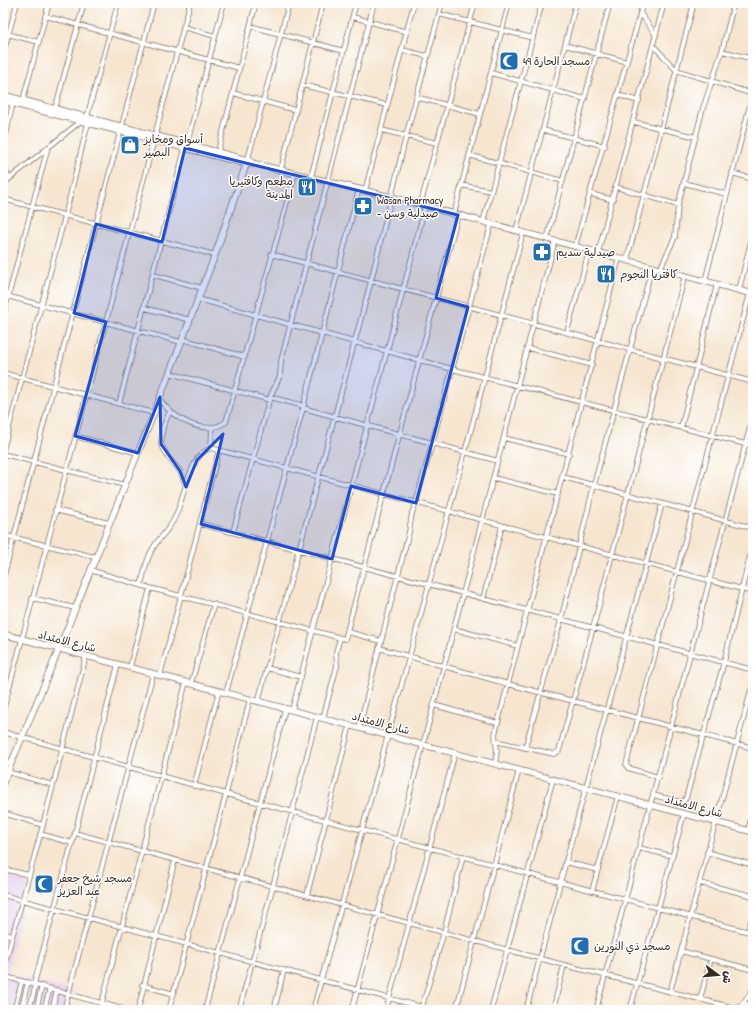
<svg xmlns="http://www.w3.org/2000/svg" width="756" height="1013" font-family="'Patrick Hand','Playpen Sans Arabic',sans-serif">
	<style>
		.built { fill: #e7d2ef }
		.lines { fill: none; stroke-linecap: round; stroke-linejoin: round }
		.street-casing { stroke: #7c6c5c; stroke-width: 5.5 }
		.secondary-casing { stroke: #7c6c5c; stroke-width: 7 }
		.street { stroke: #fff; stroke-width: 4 }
		.secondary { stroke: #fff; stroke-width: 5.5 }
		.marked { fill: #1d4ed8; fill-opacity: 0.2; stroke: #1d4ed8; stroke-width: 3; stroke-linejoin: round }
		.labels { text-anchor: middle; stroke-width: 3; stroke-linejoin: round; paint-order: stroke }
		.poi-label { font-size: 11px; fill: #3b2a1e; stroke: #fff; text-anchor: start }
		.street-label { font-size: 11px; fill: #3b2a1e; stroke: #fff }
	</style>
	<rect width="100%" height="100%" fill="#fff"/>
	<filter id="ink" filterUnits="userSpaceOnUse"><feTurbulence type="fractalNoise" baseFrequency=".025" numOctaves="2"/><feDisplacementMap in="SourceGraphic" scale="8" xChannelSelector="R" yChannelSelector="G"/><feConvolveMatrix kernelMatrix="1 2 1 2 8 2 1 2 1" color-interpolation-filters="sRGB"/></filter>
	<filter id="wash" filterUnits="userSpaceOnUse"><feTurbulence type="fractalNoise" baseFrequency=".012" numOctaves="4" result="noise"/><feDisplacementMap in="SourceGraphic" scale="16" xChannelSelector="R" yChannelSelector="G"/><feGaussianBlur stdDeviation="0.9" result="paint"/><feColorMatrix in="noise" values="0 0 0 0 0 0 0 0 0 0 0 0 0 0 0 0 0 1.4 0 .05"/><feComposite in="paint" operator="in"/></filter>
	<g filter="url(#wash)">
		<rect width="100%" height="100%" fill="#f6e6d0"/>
		<path class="built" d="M 3,873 L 28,882 L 7,973 L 73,991 L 68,1010 L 3,1010 Z"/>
	</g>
	<g filter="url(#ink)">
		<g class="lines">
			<g class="street-casing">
				<path id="street" d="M 640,13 L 656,35
					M 439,14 L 533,38
					M 45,16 L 239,68
					M 353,17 L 407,32
					M 250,26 L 344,51
					M 183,27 L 215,36
					M 3,33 L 39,42
					M 565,45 L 627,62
					M 653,45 L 676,70 L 753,94
					M 402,50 L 427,56
					M 722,51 L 753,59
					M 3,54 L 17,3
					M 491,73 L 585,99
					M 302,85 L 387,105
					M 233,93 L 295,110
					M 618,95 L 639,101
					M 416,97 L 480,114
					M 23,100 L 49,3
					M 55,109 L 84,3
					M 87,117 L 118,3
					M 634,122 L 696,137
					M 381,130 L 437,143
					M 543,130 L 605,146
					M 155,135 L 190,3
					M 187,143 L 224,3
					M 3,148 L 13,103
					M 218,151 L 256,3
					M 469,155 L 563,181
					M 248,159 L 289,3
					M 3,163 L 9,179
					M 281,169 L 323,3
					M 732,173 L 753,179
					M 311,177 L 356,3
					M 684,183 L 726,194
					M 3,184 L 81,121
					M 461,185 L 491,191
					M 616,187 L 678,205
					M 365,191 L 414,3
					M 591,194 L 613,200
					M 3,199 L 215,255
					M 420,206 L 475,3
					M 454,214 L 509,3
					M 483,222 L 542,3
					M 516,231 L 576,3
					M 547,239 L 610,3
					M 575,247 L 643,3
					M 598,253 L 664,3
					M 271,254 L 753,382
					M 627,260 L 694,3
					M 660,269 L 675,237 L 678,205 L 703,108 L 722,51 L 734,3
					M 154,275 L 202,288
					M 705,281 L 753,93
					M 739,290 L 753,233
					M 3,295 L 181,342
					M 198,299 L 452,369 L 753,446
					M 145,308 L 190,320
					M 3,316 L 48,147
					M 567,332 L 589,251
					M 182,339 L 245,357
					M 528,348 L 592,365
					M 3,373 L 154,413
					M 169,373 L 270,400
					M 270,397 L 304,406
					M 159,399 C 173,418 203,437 226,422 L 295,173
					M 119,404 L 185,148
					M 303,408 L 498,461
					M 170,411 L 163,427 L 161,444 L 168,457 L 180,471 L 186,486
					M 681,428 L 717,284
					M 75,436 L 138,453
					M 504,438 L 569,454
					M 211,448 L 212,427
					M 3,450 L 65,216 L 88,123
					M 3,454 L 125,485
					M 563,477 L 753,528
					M 494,478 L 558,494
					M 55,510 L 109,523
					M 201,524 L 753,670
					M 233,532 L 270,397 L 280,376 L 281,361 L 374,3
					M 3,535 L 95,557
					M 90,570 L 150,588 L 345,639 L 458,215
					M 3,579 L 154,3
					M 141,585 C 144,574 146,560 152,550 C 158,538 169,531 175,517 C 184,499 190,453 211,448 L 753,592
					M 32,598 L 75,608
					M 483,599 L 502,526
					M 454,629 L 518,646
					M 348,632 L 381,641
					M 379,648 L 508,684 L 753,748
					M 130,667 L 150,588
					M 267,668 L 301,677
					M 160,676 L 219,450
					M 191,684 L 214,604
					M 226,693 L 303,408 L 359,189
					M 258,702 L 371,281 L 406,136 L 442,3
					M 434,705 L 498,723
					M 292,710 L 425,207
					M 3,711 L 154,140
					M 323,718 L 337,666 L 336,652 L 340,638
					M 359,728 L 409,532 L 412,513 L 416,503 L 491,225
					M 3,732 L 226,794 L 250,699
					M 495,741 L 554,754 L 559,751 L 593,628 L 685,275
					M 525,748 L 561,620 L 594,485 L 652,267
					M 3,762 L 11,764
					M 495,764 L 497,751 L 495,734 L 619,258
					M 8,772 L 53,785
					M 658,777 L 628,768 L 626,765 L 750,293
					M 194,786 L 219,691
					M 653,795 L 680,802 L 684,801 L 686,798 L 724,662 L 753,544
					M 3,813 L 43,825
					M 748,831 L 753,810
					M 75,833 L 118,664
					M 40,834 L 72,843 L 75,833 L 564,965 L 739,1009
					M 639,848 L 672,856
					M 707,852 L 753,865
					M 565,862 L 598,870
					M 3,869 L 29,875
					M 700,883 L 753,896
					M 592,891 L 618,796
					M 3,895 L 433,1010
					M 307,895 L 350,725
					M 748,932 L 753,913
					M 3,933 L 12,936
					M 681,951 L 753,970
					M 3,970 L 43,825 L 86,656
					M 3,976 L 126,1010
					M 34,984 L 72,843
					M 142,985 L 174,994
					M 3,988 L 6,977
					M 670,992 L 753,683
					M 700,999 L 711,959
					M 744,1002 L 753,1009
					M 14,1010 L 22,981
					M 21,1010 L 28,982
					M 29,1010 L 36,984
					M 36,1010 L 42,986
					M 44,1010 L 50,988
					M 52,1010 L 57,990
					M 64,1010 L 153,674
					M 100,1010 L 186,682
					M 138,1010 L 175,860
					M 169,1010 L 226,794 L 753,933
					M 205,1010 L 285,709
					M 239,1010 L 273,886 L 317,717
					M 274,1010 L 284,970
					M 313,1010 L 465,452 L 523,233
					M 352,1010 L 444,666 L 555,241
					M 386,1010 L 455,753
					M 421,1010 L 444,932 L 463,856
					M 456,1010 L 519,770
					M 491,1010 L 553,779
					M 526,1010 L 662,504
					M 553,1010 L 564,965
					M 596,1010 L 753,416
					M 630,1010 L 684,814
					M 738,1010 L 753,989"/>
			</g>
			<g class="secondary-casing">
				<path id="secondary" d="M 3,95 L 251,161
					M 3,101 L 247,164 L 256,164 L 391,197 L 753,294
					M 3,634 L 753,832
					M 3,783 L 59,649 L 154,413 L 215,255 L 248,159"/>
			</g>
			<use href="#street" class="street"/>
			<use href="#secondary" class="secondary"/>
		</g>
	</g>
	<path class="marked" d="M 185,148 L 458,215 L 436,298 L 468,307 L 416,503 L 351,486 L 332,559 L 201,524 L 223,434 L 197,460 L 186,487 L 180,471 L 161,444 L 160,397 L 138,453 L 75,436 L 106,322 L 74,313 L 96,224 L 162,242 Z"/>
	<defs>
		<g id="mosque-square" transform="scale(1)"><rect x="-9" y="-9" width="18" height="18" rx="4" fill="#1f6fb2" stroke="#fff"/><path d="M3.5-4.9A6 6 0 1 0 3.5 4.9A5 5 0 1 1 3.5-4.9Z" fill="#fff"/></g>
		<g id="shop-square" transform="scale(1)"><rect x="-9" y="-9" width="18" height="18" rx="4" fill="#1f6fb2" stroke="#fff"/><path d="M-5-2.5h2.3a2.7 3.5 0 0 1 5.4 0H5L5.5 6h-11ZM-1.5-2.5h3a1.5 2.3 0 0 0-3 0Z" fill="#fff"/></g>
		<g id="restaurant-square" transform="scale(1)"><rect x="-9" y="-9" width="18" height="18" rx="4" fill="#1f6fb2" stroke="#fff"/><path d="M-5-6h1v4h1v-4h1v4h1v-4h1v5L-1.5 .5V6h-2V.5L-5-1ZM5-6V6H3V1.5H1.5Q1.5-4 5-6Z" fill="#fff"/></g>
		<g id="pharmacy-square" transform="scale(1)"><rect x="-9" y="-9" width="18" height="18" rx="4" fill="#1f6fb2" stroke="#fff"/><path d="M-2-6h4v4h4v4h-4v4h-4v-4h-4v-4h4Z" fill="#fff"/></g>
	</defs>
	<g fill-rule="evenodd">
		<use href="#mosque-square" x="509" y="61"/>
		<use href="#shop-square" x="130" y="145"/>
		<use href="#restaurant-square" x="307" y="187"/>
		<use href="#pharmacy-square" x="363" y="206"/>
		<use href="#pharmacy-square" x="542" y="252"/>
		<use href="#restaurant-square" x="606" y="274"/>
		<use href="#mosque-square" x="44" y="884"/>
		<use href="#mosque-square" x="580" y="946"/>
	</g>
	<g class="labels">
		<g class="poi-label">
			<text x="523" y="65">مسجد الحارة 49</text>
			<text x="144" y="143">أسواق ومخابز<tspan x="144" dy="13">البصير</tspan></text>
			<text x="293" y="185" text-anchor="end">مطعم وكافتيريا<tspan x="293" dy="13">المدينة</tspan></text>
			<text x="377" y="204">Wasan Pharmacy<tspan x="377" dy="13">- صيدلية وسن</tspan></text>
			<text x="556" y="256">صيدلية سديم</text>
			<text x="620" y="278">كافتريا النجوم</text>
			<text x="58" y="882">مسجد شيخ جعفر<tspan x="58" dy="13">عبد العزيز</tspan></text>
			<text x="594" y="950">مسجد ذي النورين</text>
		</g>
		<g class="street-label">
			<text transform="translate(67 641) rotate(14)" y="4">شارع الامتداد</text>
			<text transform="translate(381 723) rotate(15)" y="4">شارع الامتداد</text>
			<text transform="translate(694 806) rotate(15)" y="4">شارع الامتداد</text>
		</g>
	</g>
	<rect width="756" height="1013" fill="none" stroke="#fff" stroke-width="16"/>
	<g transform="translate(718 975) rotate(106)" stroke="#ffffff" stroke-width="3" paint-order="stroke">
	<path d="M0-3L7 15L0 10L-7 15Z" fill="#3b2a1e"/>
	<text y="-6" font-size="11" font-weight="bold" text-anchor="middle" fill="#3b2a1e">ش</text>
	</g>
</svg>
